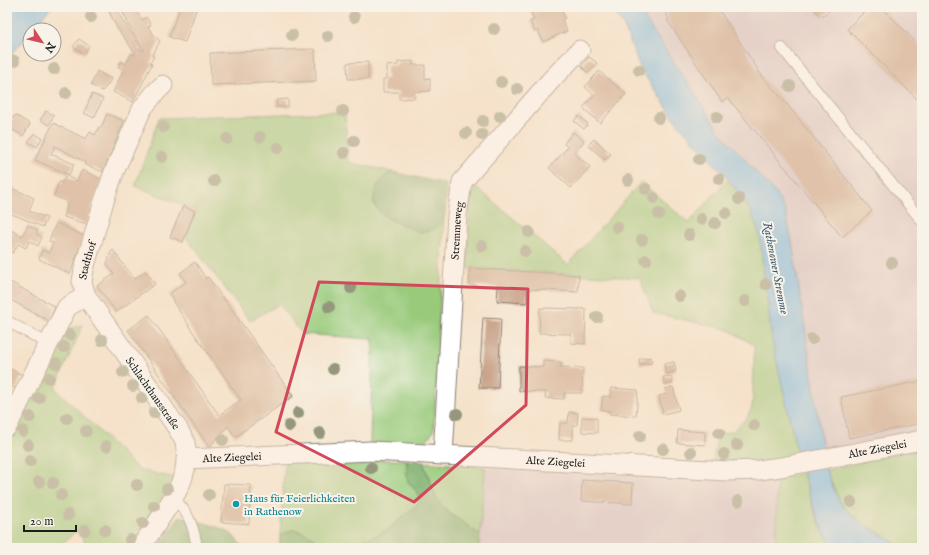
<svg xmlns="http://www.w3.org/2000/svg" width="929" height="555" font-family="'IM FELL English',serif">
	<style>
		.industrial { fill: #d2bdc6 }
		.green { fill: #98ca7a; stroke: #5a734b }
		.forest { fill: #7aae6a; stroke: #4b6543 }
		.water { fill: #71b8e8; stroke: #466a82 }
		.building { fill: #c49b81 }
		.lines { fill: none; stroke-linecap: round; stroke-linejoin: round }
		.service-casing { stroke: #887f73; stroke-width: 12 }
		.minor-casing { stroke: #887f73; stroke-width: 21 }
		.service { stroke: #fff; stroke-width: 10 }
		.minor { stroke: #fff; stroke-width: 19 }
		.tree { fill: #95977c }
		.marked { fill: none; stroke: #d1495b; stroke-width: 3; stroke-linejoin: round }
		.culture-dot { fill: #0f9aa8; stroke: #f7f3e8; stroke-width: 1.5 }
		.labels { text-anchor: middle; stroke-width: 4; stroke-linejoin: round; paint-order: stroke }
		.street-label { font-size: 11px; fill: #1c1c1c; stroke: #f7f3e8 }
		.culture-label { font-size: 11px; fill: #0d838f; stroke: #f7f3e8; text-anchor: start }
		.water-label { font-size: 12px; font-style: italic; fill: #3e5a6e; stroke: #f7f3e8 }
	</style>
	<rect width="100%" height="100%" fill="#f7f3e8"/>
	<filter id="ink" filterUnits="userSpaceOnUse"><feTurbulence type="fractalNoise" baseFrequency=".025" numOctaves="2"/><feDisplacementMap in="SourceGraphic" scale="8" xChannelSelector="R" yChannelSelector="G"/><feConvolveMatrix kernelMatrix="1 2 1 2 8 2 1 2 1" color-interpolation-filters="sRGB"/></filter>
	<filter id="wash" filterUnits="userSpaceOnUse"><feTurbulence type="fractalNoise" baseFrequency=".012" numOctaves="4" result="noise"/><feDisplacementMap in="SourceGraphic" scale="16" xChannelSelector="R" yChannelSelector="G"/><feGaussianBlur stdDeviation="0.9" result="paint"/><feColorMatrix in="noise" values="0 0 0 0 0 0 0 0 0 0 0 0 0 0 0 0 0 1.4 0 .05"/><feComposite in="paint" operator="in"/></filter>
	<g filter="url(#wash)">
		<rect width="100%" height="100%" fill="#f5e2ca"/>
		<path class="industrial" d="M 637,7 L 922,7 L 922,431 L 823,452 L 792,242 L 785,210 L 776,194 L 720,132 Z
			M 485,467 L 709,479 L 777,478 L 776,548 L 479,548 Z"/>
		<path class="green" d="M 345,112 L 348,162 L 393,172 L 387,175 L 374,196 L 374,204 L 378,209 L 441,223 L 444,218 L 434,428 C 432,434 429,439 423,443 C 410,449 384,445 370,445 L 373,339 L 302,334 L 279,304 L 250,321 L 186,237 L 196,210 L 135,186 L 159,118 Z
			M 728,179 L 744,200 L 751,212 L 759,232 L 772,340 L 798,456 L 754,463 L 713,460 L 718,434 L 733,431 L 747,418 L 752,407 L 754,370 L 754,345 L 727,329 L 653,313 L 640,278 L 467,268 L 470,202 L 474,185 L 568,265 L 641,182 L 689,223 Z
			M 83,325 L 55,388 L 139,470 L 176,478 L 167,495 L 129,548 L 90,548 L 76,531 L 58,548 L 7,548 L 7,447 L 61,331 Z
			M 922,448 L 922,548 L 903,548 L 860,521 L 845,509 L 840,501 L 826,470 Z
			M 369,460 L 407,460 L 408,481 L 418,493 L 420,498 L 416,506 L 387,530 L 378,535 L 354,543 L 351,545 L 350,548 L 321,548 L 321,547 C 313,540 304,530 293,530 C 288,530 284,534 280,535 L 285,461 Z
			M 423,462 L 485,467 L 480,535 L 447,511 L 436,498 Z
			M 803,473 C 810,497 817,531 836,548 L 776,548 L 777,478 Z"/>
		<path class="forest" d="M 393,172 L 446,184 C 446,191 446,213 444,219 C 440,228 430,232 420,232 C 407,226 381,219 375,205 C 373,200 375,194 376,189 C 379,181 386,175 393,172 Z
			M 407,460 L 423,462 L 436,498 L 447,511 L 480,535 L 479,548 L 350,548 L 351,545 L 354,543 L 378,535 L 387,530 L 416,506 L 420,498 C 418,491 411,487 408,481 C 406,475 407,467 407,460 Z
			M 180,516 C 195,521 214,524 228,532 C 235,535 238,544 244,547 C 247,548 250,547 253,547 L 253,548 L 158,548 Z
			M 292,530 C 303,532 319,536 321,548 L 279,548 L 280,535 Z"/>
		<path class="water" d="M 7,7 L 51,7 L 32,30 L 30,30 L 30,32 L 11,54 L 7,62 Z
			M 607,7 L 637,7 L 720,132 L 776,194 L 785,210 L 792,242 L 826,470 C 830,480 834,492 840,502 C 851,520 884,536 903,548 L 836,548 L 823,531 L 815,511 L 798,456 L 772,340 L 759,232 L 751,212 L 744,200 L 728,179 L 679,125 L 641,70 L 623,24 Z"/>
		<g id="blocks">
			<path class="building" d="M 107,7 L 115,7 L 124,23 L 141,47 L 139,49 L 144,51 L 144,49 L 126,22 L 128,21 L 121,10 L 119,10 L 118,7 L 132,7 L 143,20 L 146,17 L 151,25 L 148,27 L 153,34 L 160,41 L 152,56 L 154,56 L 150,63 L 152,64 L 133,102 L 113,92 L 124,69 L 118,67 L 121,61 L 126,64 L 132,53 L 134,55 L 135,53 L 117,28 Z
				M 170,7 L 197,7 L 185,42 L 169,37 L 179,10 Z
				M 532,7 L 556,7 L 558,10 L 561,9 L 565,18 L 562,20 L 567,31 L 543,42 L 538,30 L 535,32 L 530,21 L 534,20 L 529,8 Z
				M 661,7 L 717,7 L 762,76 L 790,108 L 872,211 L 842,237 L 728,98 L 722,102 L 667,20 L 669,19 Z
				M 813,7 L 834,7 L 821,17 Z
				M 869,7 L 881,7 L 922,48 L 922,104 L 847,29 Z
				M 79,39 L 89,46 L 84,54 L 73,47 Z
				M 315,49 L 316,81 L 211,85 L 210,53 Z
				M 589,57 L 597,63 L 588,73 L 581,66 Z
				M 413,61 L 413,65 L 425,65 L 425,79 L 430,78 L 430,91 L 414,92 L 415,98 L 399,99 L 399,92 L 383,92 L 383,79 L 387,79 L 387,66 L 398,65 L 398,62 Z
				M 368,62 L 368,79 L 348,79 L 347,63 Z
				M 97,71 L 111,79 L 107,86 L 102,91 L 91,85 Z
				M 599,71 L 626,94 L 600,123 L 583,108 L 594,95 L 585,87 Z
				M 92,94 L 103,99 L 94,118 L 84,113 Z
				M 288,99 L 288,107 L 277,107 L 276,100 Z
				M 46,111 L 54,115 L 49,125 L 40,120 Z
				M 107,114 L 124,121 L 103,172 L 84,164 L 85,162 L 55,146 L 51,154 L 74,164 L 69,175 L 35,160 L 53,123 L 86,139 L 90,132 L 95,135 L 99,127 L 101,128 Z
				M 15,115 L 30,124 L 23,136 L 8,127 Z
				M 579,116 L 588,124 L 584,129 L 574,121 Z
				M 573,132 L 584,141 L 574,153 L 590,167 L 571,188 L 549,168 L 568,147 L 564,144 Z
				M 34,133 L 42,138 L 37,147 L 28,142 Z
				M 594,139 L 611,154 L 605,160 L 588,145 Z
				M 82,170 L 101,179 L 87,224 L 64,217 L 67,207 L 66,201 L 54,196 L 59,182 L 62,183 L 66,176 L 77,181 Z
				M 7,186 L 34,198 L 29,211 L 47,218 L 43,227 L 7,212 Z
				M 183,206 L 195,211 L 183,242 L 170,237 Z
				M 56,223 L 84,236 L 70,274 L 39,259 L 42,250 L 49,253 L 53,243 L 49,241 Z
				M 28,225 L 38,231 L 36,234 L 42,237 L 38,246 L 29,241 L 26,248 L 18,244 L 13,253 L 7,250 L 7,228 L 22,236 Z
				M 113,250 L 134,279 L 146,271 L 155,284 L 116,312 L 97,286 L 114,274 L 107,264 L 111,252 Z
				M 195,262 L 206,279 L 208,277 L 225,301 L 225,300 L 293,396 L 235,437 L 228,426 L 209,447 L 128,330 L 149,315 L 219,415 L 241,400 L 188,325 L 189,325 L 173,302 L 174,301 L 169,294 L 186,282 L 180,273 Z
				M 470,268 L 579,275 L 578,292 L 527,289 L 527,303 L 497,301 L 498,287 L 469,285 Z
				M 7,280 L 55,307 L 49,321 L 7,298 Z
				M 540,308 L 586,309 L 585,344 L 571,343 L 571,334 L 539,333 Z
				M 483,318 L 501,319 L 498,388 L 479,388 Z
				M 651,357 L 652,363 L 640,365 L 639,359 Z
				M 543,361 L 561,362 L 560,367 L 583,368 L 582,393 L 564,393 L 564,399 L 545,398 L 546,392 L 519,391 L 519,366 L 543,367 Z
				M 674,362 L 676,371 L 666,374 L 664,364 Z
				M 7,367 L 22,375 L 16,389 L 7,384 Z
				M 671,376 L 673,383 L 665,385 L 663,377 Z
				M 922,381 L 922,423 L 849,438 L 841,397 Z
				M 673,387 L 679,410 L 663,414 L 659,396 L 667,394 L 665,389 Z
				M 611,388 L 638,390 L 636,416 L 610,414 L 610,411 L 601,410 L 603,396 L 611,397 Z
				M 569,412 L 578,413 L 577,425 L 573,425 L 573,440 L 559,440 L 560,423 L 568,423 Z
				M 582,417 L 597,418 L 597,433 L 582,432 Z
				M 678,430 L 705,432 L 705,445 L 677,443 Z
				M 582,480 L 633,483 L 632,504 L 581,501 Z
				M 224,484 L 251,485 L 249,524 L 221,522 Z"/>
		</g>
	</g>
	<g filter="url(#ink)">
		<use href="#blocks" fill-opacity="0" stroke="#887f73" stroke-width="1"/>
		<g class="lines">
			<g class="service-casing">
				<path id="service" d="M 782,48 L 922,221
					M 7,321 L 49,344
					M 174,499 C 189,512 194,528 197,548"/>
			</g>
			<g class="minor-casing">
				<g id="minor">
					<path d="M 7,427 L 67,307 L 86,296"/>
					<path id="s1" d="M 443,455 L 457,215 L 462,182 L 552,79 L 580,50"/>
					<path id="s2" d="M 186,459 L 372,451 L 727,471 L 759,470 L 781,467 L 922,440"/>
					<path id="s3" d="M 140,548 C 147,538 154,528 161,517 C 176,495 191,472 185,443 C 184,438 180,434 178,429 L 86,296 L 82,282 L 84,269 L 104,201 L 114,172 L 142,109 L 154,94 L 163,85"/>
				</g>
			</g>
			<use href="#service" class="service"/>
			<use href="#minor" class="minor"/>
		</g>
		<g class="tree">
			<circle cx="91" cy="17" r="6"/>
			<circle cx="354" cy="17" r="6"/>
			<circle cx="494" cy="29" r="6"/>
			<circle cx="292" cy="35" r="6"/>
			<circle cx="328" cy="36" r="6"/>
			<circle cx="14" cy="61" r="6"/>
			<circle cx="54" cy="69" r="6"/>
			<circle cx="639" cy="70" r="6"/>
			<circle cx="501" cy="82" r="6"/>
			<circle cx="790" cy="86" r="6"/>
			<circle cx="517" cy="89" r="6"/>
			<circle cx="66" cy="93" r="6"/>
			<circle cx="343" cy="111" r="6"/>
			<circle cx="500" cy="116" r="6"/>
			<circle cx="717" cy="117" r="6"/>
			<circle cx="659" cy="118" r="6"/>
			<circle cx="483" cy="121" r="6"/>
			<circle cx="163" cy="127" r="6"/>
			<circle cx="466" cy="133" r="6"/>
			<circle cx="482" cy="135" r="6"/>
			<circle cx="260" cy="137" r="6"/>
			<circle cx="227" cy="139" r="6"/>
			<circle cx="354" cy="141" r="6"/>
			<circle cx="278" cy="148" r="6"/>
			<circle cx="344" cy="153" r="6"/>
			<circle cx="162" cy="157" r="6"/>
			<circle cx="699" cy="159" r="6"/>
			<circle cx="719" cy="179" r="6"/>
			<circle cx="628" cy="180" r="6"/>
			<circle cx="214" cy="181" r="6"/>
			<circle cx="646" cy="189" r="6"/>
			<circle cx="654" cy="198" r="6"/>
			<circle cx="739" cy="199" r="6"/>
			<circle cx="726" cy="213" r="6"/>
			<circle cx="659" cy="214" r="6"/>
			<circle cx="701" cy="219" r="6"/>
			<circle cx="715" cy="223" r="6"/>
			<circle cx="617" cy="227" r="6"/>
			<circle cx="529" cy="232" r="6"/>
			<circle cx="689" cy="235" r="6"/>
			<circle cx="642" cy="240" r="6"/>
			<circle cx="482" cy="246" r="6"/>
			<circle cx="525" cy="251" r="6"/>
			<circle cx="646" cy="260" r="6"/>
			<circle cx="892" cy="263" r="6"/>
			<circle cx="766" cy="284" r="6"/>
			<circle cx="351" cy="288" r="6"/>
			<circle cx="679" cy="296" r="6"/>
			<circle cx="745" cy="301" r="6"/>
			<circle cx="329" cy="307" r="6"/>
			<circle cx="597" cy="317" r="6"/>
			<circle cx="70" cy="335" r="6"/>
			<circle cx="812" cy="339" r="6"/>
			<circle cx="102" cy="340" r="6"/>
			<circle cx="64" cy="347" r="6"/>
			<circle cx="56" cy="363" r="6"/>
			<circle cx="333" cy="369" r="6"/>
			<circle cx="123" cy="372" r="6"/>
			<circle cx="49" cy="378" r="6"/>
			<circle cx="133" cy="386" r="6"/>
			<circle cx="39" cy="398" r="6"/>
			<circle cx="142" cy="398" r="6"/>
			<circle cx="154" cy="413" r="6"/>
			<circle cx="298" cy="413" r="6"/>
			<circle cx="457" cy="414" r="6"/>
			<circle cx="30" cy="417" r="6"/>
			<circle cx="67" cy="418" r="6"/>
			<circle cx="754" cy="425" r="6"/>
			<circle cx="289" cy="426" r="6"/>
			<circle cx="23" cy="431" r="6"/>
			<circle cx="86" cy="431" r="6"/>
			<circle cx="320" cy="433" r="6"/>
			<circle cx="719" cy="433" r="6"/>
			<circle cx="640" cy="436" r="6"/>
			<circle cx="223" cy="440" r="6"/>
			<circle cx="28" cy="445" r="6"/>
			<circle cx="737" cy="445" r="6"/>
			<circle cx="106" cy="446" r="6"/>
			<circle cx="663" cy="449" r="6"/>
			<circle cx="691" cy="452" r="6"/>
			<circle cx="724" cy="454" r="6"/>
			<circle cx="30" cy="461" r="6"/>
			<circle cx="371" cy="468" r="6"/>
			<circle cx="39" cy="482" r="6"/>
			<circle cx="53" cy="483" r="6"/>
			<circle cx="137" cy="485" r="6"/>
			<circle cx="167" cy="489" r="6"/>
			<circle cx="61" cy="495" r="6"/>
			<circle cx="209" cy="495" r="6"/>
			<circle cx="738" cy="501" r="6"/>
			<circle cx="851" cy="502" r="6"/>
			<circle cx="154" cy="506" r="6"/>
			<circle cx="68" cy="515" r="6"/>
			<circle cx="143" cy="523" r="6"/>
			<circle cx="85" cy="530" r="6"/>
			<circle cx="105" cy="530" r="6"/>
			<circle cx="130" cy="540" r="6"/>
		</g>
	</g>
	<path d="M0 0H929V555H0ZM 319,282 L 528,289 L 526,405 L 414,502 L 276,432 Z" fill="#f5e2ca" fill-opacity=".55" fill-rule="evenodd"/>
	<path class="marked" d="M 319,282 L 528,289 L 526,405 L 414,502 L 276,432 Z"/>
	<circle class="culture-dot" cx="236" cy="504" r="4"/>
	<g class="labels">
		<g class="street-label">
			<text dy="4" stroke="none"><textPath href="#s1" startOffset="225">Stremmeweg</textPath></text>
			<text dy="4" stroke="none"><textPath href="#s3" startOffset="332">Stadthof</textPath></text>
			<text transform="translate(153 393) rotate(55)" y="4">Schlachthausstraße</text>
			<text dy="4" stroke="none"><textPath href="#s2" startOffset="694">Alte Ziegelei</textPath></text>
			<text dy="4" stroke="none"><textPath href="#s2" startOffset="46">Alte Ziegelei</textPath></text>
			<text dy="4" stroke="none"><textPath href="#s2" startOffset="370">Alte Ziegelei</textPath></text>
		</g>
		<g class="culture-label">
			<text x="244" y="502">Haus für Feierlichkeiten<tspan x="244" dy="13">in Rathenow</tspan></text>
		</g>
		<g class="water-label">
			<text transform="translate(776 268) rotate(79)" y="4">Rathenower Stremme</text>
		</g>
	</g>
	<rect width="929" height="555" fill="none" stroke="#f7f3e8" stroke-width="24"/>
	<g transform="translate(42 42) rotate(125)"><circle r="19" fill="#f7f3e8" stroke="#9f9d96"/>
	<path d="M0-3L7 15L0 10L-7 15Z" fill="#d1495b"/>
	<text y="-6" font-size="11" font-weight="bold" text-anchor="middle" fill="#1c1c1c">N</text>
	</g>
	<path d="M24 525v6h52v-6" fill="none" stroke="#1c1c1c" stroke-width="2"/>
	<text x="30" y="525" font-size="12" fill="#1c1c1c" stroke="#f7f3e8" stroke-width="3" paint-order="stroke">20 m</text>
</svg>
